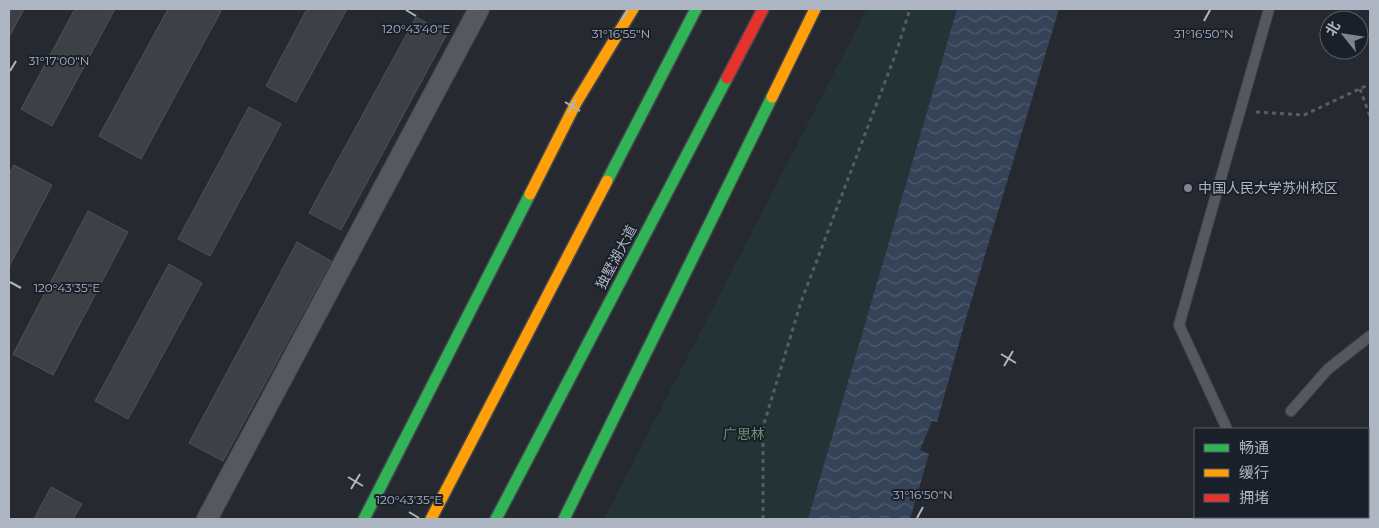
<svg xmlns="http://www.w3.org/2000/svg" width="1379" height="528" font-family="Montserrat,'Noto Sans SC',sans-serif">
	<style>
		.park { fill: #243436 }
		.water { fill: url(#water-waves) }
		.building { fill: #3d4045; stroke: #4d5159 }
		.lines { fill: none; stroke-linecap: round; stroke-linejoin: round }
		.lane-casing { stroke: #42454a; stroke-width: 12 }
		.street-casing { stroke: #42454a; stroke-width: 22 }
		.fast-casing { stroke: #43474d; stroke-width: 14 }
		.slow-casing { stroke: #43474d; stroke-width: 14 }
		.jam-casing { stroke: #43474d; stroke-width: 14 }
		.path { stroke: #585d63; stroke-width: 3; stroke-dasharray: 4 4; stroke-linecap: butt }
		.lane { stroke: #55585f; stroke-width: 10 }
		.street { stroke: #55585f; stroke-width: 20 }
		.fast { stroke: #30b455; stroke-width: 11 }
		.slow { stroke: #ff9f0a; stroke-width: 11 }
		.jam { stroke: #e5322d; stroke-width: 11 }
		.ticks { fill: none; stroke: #aeb6c3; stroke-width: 2 }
		.poi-dot { fill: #7e8590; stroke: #1a202a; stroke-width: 2 }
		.labels { text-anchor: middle; stroke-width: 4; stroke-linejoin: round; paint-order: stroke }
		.poi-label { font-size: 14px; fill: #aeb6c3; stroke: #1a202a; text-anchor: start }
		.street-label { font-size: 14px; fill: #aeb6c3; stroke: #1a202a }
		.park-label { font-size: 14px; fill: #689271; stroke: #1a202a }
		.ticks-label { font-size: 12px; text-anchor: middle; fill: #aeb6c3; stroke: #1a202a; stroke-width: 4; stroke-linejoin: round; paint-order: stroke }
	</style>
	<defs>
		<pattern id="water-waves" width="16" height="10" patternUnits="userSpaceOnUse" patternTransform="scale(1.25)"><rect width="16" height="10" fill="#344358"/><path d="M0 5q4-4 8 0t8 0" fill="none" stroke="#4f5c6e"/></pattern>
	</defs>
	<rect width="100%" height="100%" fill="#262a30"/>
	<path class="park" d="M 867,9 L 957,9 L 808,519 L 604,519 Z"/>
	<path class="water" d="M 957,9 L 1059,9 L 964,325 L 937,422 L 932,421 L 920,450 L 929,454 L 910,519 L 808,519 Z
		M 1368,437 L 1370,438 L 1370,519 L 1318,519 L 1316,517 L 1368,517 Z"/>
	<path class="building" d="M 9,9 L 24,9 L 9,37 Z
		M 75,9 L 115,9 L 52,126 L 21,109 Z
		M 168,9 L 216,9 L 221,11 L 141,159 L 99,136 Z
		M 307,9 L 347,9 L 296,102 L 266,86 Z
		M 416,17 L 447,34 L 341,230 L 309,213 Z
		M 249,107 L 281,124 L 210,256 L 178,239 Z
		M 14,165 L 52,185 L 9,267 L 9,174 Z
		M 88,211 L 128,232 L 53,375 L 13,354 Z
		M 297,242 L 331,261 L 223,461 L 189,443 Z
		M 169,264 L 202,283 L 128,419 L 95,401 Z
		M 51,487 L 82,504 L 73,519 L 34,519 Z"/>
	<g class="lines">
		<g class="lane-casing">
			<path id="lane" d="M 1291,411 L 1328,369 L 1370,336
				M 1227,429 L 1179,325 L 1269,9
				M 1208,519 L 1208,517"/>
		</g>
		<g class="street-casing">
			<path id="street" d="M 207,519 L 479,9"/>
		</g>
		<g class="fast-casing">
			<path id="fast" d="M 607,181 L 696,9
				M 364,519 L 530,194
				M 496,519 L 727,78
				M 564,519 L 772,97"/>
		</g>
		<g class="slow-casing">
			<path id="slow" d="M 772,97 L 815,9
				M 530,194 L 576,103 L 633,9
				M 431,519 L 607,181"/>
		</g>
		<g class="jam-casing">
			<path id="jam" d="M 727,78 L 763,9"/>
		</g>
		<path class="path" d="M 1360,89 L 1370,116
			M 1256,112 L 1304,115 L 1370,84
			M 763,519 L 763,427 L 801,302 L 896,53 L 910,9"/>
		<use href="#lane" class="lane"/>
		<use href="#street" class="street"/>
		<use href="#fast" class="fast"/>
		<use href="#slow" class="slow"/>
		<use href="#jam" class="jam"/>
	</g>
	<path class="ticks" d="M 406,10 L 416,16M 621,21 L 628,10M 1204,21 L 1210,10M 10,71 L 16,61M 565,102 L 580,111M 568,114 L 576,99M 10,282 L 21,288M 1001,354 L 1016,363M 1004,366 L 1013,351M 348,477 L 363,486M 351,489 L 360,474M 409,512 L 419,518M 917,518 L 923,507"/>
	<circle class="poi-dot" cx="1188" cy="188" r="5"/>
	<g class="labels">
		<g class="poi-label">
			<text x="1198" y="193">中国人民大学苏州校区</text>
		</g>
		<g class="street-label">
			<text transform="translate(616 257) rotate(-62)" y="5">独墅湖大道</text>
		</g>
		<g class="park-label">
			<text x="744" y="439">广思林</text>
		</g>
	</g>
	<g class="ticks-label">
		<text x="416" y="33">120°43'40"E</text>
		<text x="621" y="38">31°16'55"N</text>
		<text x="1204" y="38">31°16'50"N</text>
		<text x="59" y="65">31°17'00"N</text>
		<text x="67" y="292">120°43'35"E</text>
		<text x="923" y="499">31°16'50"N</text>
		<text x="409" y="504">120°43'35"E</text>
	</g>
	<rect width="1379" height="528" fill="none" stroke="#aeb6c3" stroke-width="20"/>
	<rect x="1194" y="428" width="175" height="90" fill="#1a202a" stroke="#555c67"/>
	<rect x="1204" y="444" width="25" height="8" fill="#30b455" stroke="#555c67"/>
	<text x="1239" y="453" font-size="15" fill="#aeb6c3">畅通</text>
	<rect x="1204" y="469" width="25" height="8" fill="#ff9f0a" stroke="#555c67"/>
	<text x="1239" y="478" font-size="15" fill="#aeb6c3">缓行</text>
	<rect x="1204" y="494" width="25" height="8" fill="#e5322d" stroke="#555c67"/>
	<text x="1239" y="503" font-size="15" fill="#aeb6c3">拥堵</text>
	<g transform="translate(1344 35) rotate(300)"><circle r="24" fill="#1a202a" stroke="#555c67"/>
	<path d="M0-4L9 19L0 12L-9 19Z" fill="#7e8590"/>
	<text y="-8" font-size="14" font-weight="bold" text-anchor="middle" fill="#aeb6c3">北</text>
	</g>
</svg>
